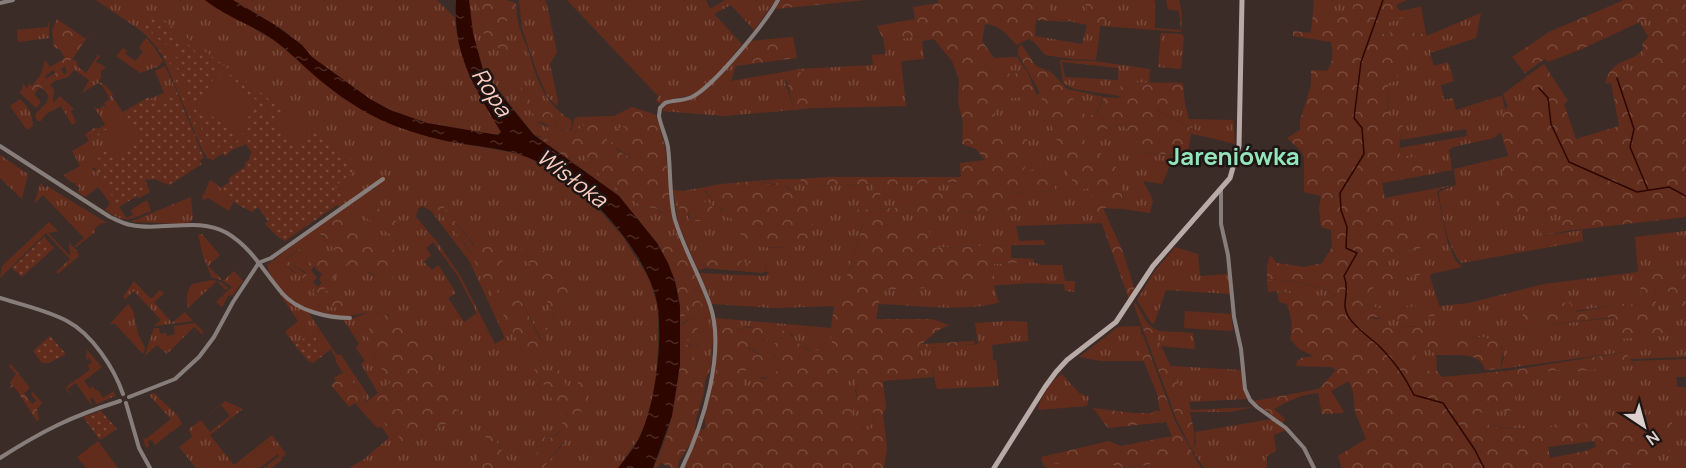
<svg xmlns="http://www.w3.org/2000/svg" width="1686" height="468" font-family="Manrope,sans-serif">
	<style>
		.grass { fill: url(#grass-tufts); fill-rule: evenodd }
		.forest { fill: url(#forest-crowns); fill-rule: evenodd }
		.park { fill: url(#park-dots) }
		.pitch { fill: #622c1c; fill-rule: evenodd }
		.water { fill: url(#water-ripples) }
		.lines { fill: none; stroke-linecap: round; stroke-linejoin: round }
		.stream { stroke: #2e0600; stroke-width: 1.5 }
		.street { stroke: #877e7b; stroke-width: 4 }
		.secondary { stroke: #b8aaa6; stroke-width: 5 }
		.labels { text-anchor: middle; stroke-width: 5; stroke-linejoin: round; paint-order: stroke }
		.water-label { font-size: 22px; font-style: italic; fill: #fdcdbf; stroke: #1e1614 }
		.quarter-label { font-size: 24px; font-weight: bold; fill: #94e5bb; stroke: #1e1614 }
	</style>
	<defs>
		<pattern id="grass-tufts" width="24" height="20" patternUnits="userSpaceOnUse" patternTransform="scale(1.5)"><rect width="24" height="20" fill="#622c1c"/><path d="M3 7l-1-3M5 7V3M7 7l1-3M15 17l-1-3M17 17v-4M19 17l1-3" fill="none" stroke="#784a3c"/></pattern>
		<pattern id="forest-crowns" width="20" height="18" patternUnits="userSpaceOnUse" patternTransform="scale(1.5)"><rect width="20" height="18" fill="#622c1c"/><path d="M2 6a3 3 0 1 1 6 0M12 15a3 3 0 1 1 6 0" fill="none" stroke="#784a3c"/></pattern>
		<pattern id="park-dots" width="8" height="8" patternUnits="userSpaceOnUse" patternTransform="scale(1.5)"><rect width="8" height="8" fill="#622c1c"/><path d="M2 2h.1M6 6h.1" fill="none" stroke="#784a3c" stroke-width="1.8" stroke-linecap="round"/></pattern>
		<pattern id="water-ripples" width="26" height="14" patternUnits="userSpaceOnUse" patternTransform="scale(1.5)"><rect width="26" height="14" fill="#2e0600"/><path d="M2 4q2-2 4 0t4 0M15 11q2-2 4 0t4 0" fill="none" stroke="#4c2924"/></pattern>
	</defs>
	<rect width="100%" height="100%" fill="#3c2c27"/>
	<path class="grass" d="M 96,0 L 205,0 L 274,40 L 339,95 L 380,119 L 413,132 L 448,141 L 520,154 L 547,167 L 568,180 L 587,197 L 623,237 L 649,279 L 658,307 L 658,344 L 656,379 L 650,411 L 640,436 L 618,468 L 543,468 L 562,445 L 584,406 L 581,380 L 571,397 L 558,370 L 548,372 L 540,369 L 548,320 L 542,341 L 518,294 L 504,302 L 489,273 L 503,264 L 487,238 L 475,246 L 441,203 L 452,226 L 476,262 L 522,349 L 562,415 L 563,428 L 552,438 L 543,437 L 536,444 L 537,454 L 530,468 L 513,468 L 488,429 L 475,468 L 349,468 L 363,460 L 389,438 L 382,427 L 377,428 L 355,403 L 374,405 L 386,426 L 392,425 L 406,448 L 413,444 L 384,389 L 378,393 L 361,364 L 365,361 L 356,348 L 359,344 L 343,319 L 354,318 L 368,313 C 360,313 350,317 341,316 C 310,314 275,297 267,265 L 275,257 L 271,264 L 285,265 L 294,273 L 307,273 L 285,260 L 319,234 L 339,253 L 332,261 L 307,260 L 314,266 L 311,270 L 317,278 L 313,282 L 318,287 L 313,292 L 333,308 L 323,290 L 347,263 L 391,283 L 400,254 L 366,230 L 344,207 L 351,203 L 370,221 L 407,229 L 361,196 L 370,190 L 375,190 L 374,187 L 339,207 L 337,205 L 343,200 L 164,47 L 205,148 L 204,153 L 160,50 L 143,32 ZM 422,206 L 431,211 L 470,262 L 505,338 L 495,344 L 461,277 L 437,242 L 416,217 L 418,209 ZM 509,225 C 539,246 560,262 575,298 L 555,320 L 539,281 ZM 433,242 L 458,276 L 477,313 L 464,322 L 448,298 L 456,293 L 440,267 L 438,265 L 432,270 L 424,262 L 431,255 L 426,248 ZM 387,314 L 396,314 L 408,324 C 407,338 423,343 431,352 C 435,356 435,364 437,370 C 442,385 451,405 462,416 L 421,436 L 414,442 L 385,388 L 391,382 L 376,361 L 373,344 L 367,336 L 369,329 Z
		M 233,0 L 437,0 L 455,18 C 459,66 477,91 501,132 L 501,134 L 485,134 L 427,123 L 390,110 L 370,99 L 312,57 L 302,45 L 282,29 Z
		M 469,0 L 478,0 L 484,34 L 509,59 L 517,50 C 509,42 499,35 501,23 L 517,17 C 519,30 525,41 529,53 C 537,81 545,104 571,120 L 572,126 L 569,130 L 572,129 L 574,119 L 578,117 L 614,116 L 628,109 L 628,114 L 633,117 L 635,122 L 629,125 L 617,129 L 618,141 C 625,146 633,147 639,153 L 638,158 L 634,160 L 606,141 L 608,124 C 590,118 588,121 575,133 L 569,130 L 556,131 C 558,114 546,111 534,104 C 529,101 525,94 523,89 L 526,104 L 535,116 L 533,123 C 548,122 553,133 562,145 L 562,148 L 558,149 L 544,137 L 534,135 L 483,70 L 473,33 Z
		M 519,0 L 545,0 L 547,5 L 557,52 L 550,64 L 558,101 L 557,106 L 547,96 L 537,72 L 522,28 Z
		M 567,0 L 706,0 L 710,9 L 725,0 L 776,0 L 754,30 L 731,5 L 714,14 L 742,44 C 729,60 714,82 696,93 C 685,99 670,96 661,104 L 656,101 L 658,96 Z
		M 1113,0 L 1155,0 L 1155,28 L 1181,30 L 1179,11 L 1168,9 L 1166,0 L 1179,0 L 1182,13 L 1181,32 L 1102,26 Z
		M 1314,0 L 1353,0 L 1353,8 L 1349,15 L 1313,14 Z
		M 1046,1 L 1087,5 L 1087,25 L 1100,25 L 1100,28 L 1096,60 L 1072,59 L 1045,55 L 1035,43 L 1029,39 L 1035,36 L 1082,44 L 1087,25 L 1051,17 Z
		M 1421,6 L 1426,34 L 1397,31 L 1378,35 L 1377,26 L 1410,15 L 1417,16 L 1416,8 Z
		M 1674,6 L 1677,14 L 1662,22 L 1648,37 L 1640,22 Z
		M 1481,13 L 1476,38 L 1430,53 L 1434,66 L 1448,62 L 1454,81 L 1441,85 L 1444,100 L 1453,98 L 1456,110 L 1500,96 L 1503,111 L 1501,132 L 1494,138 L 1453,147 L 1449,150 L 1452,170 L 1427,175 L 1424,156 L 1401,160 L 1399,148 L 1467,136 L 1466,129 L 1401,140 L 1403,124 L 1401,120 L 1389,119 L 1388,83 L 1398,80 L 1398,63 L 1417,40 Z
		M 48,23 L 49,23 L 49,38 L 18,42 L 17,30 L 48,27 Z
		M 94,27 L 72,60 L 76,61 L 78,67 L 86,73 L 98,55 L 100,56 L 96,62 L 106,67 L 101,71 L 101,78 L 98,81 L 105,85 L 113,94 L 112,96 L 126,117 L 106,145 L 95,153 L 107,155 L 108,158 L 95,168 L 92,168 L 95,171 L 97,170 L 126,218 L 133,215 L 131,210 L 147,200 L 151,211 C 129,220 125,224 105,210 L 110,203 L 98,187 L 85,197 L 77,192 L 80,188 L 75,185 L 76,183 L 73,183 L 67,179 L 64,175 L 80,166 L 72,151 L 89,141 L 85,134 L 87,133 L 91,139 L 104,129 L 103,126 L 105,124 L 94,107 L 99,109 L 104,105 L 108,109 L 104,103 L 110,99 L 102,85 L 98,83 L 82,93 L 89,80 L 75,70 L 73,71 L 68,64 Z
		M 1161,33 L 1182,34 L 1184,37 L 1181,69 L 1158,67 Z
		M 918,36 L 922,41 L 924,59 L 901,61 L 906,106 L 813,108 L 812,96 L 799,69 L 873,65 L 872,55 L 886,54 L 883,39 L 888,41 Z
		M 146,38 L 154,47 L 163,61 L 159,66 L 140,73 L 116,56 L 123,48 L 127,51 L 125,54 L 136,61 L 143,51 L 139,48 Z
		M 1644,49 L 1648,65 L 1627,75 L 1620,63 L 1634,57 Z
		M 741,50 L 731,81 L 789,71 L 785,82 L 794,110 L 724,116 L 662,111 L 666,105 L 691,99 L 702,93 Z
		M 1017,57 L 1028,73 L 997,74 L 984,66 L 986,61 L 994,58 Z
		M 1060,60 L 1094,61 L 1150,69 L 1149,83 L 1121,82 L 1120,96 L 1074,89 L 1063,83 ZM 1062,62 L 1118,68 L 1118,80 L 1065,77 Z
		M 64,64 L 65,66 L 56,73 L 53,70 L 44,77 L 47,78 L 51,76 L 55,81 L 50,85 L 54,90 L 53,103 L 60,96 L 74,109 L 71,111 L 76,122 L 72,125 L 61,106 L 46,114 L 41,121 L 37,121 L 35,115 L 47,102 L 49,96 L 44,90 L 50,85 L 41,76 L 56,66 Z
		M 165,66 L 177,92 L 159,109 L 150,99 L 164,93 L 155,71 Z
		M 1526,77 L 1536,104 L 1531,106 L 1512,103 L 1508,108 L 1503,94 Z
		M 1067,89 L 1104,97 C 1100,101 1099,111 1095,114 C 1082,122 1072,97 1067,89 Z
		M 1040,94 L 1062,154 L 1060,161 L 1089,188 L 1102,223 L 1016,226 L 1019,241 L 1044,240 L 1045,245 L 1011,245 L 929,248 L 888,227 L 886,214 L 1017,210 L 1013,193 L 1056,191 L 1046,167 L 1022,173 L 1017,130 L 999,136 L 993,127 L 994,109 L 1003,99 Z
		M 20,99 C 28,107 33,114 33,126 L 27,130 L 10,106 Z
		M 1185,104 L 1189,119 L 1233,120 L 1235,144 L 1211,138 L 1155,109 Z
		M 1122,125 L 1136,136 L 1138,151 L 1174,156 L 1162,184 L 1143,181 L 1153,200 L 1150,213 L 1123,209 C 1121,185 1125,168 1102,154 C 1095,149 1088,147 1084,139 L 1114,126 Z
		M 0,155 L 28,174 L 22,199 L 0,178 Z
		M 584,155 L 592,167 L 605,180 L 643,207 L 655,208 L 661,213 L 672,213 L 680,235 L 657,243 L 619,196 L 567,158 Z
		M 1508,156 L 1502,163 L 1506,188 L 1526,214 L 1573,206 L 1579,216 L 1540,225 L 1542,236 L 1582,230 L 1583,241 L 1462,263 C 1449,254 1440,209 1439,192 L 1456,185 L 1454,169 Z
		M 779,179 L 799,179 L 807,186 L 876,184 L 870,202 L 877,202 L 885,185 L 964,182 L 967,193 L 915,194 L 915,207 L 850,210 L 864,220 L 844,285 L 834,306 L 775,308 L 712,304 L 699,273 L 764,276 L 769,273 L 766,271 L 764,255 L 756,260 L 755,264 L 751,264 L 714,254 L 703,265 L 705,268 L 698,270 L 678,223 L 673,190 L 683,191 L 721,184 L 703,190 L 719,206 L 720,210 L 738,220 L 738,232 C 761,252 766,247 795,247 L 804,201 L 799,198 L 787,186 L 755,181 ZM 691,201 L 696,203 L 709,202 L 710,221 L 689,221 L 688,217 Z
		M 210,180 C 221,184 224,197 233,203 L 229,211 L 208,198 L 203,200 L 202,195 L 204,194 Z
		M 43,183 L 42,186 L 45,188 L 47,186 L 107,223 L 102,223 L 95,228 L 95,232 L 76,247 L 75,246 L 84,238 L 43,195 L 34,204 L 40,185 Z
		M 1453,185 L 1440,189 L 1437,192 L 1444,226 L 1397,232 L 1391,201 L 1385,198 Z
		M 191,197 L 193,219 L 188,224 L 130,222 Z
		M 49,222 L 58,231 L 48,233 L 70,256 L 69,242 L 77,251 L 79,256 L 58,274 L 56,272 L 70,259 L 46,233 L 0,278 L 2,266 Z
		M 1686,231 L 1686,267 L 1638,272 L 1644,305 C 1603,303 1562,314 1523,322 L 1522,328 L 1657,313 L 1655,286 L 1659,281 C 1667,287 1684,313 1686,322 C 1686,332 1686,346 1686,357 L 1630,359 L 1624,352 L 1500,369 L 1504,358 L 1502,346 L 1483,337 L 1461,340 L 1447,333 L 1431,335 L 1430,332 L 1415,326 L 1392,327 L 1367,325 L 1370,318 L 1377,319 L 1441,308 L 1441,306 L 1469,303 L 1544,284 L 1638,272 L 1635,237 Z
		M 198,234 L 202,234 L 220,255 L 208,266 L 223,281 L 234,271 L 243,281 L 233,295 L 228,296 L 222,307 L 216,302 L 222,296 L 225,298 L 223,295 L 232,287 L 222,280 L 212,278 L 203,256 Z
		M 1448,244 L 1455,260 L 1462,267 L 1431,274 L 1430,277 L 1439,305 L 1382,309 L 1362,303 C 1371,277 1408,278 1431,273 L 1431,266 L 1382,271 L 1390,253 Z
		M 1175,247 L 1198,254 L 1200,276 L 1228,274 L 1230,294 L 1166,290 L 1154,324 L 1151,323 L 1137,300 L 1154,272 Z
		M 1033,262 L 1042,265 L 1062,265 L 1065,281 L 1075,281 L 1074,292 L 1065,291 L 1064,284 L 1032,283 L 1002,285 L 994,278 L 994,264 Z
		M 212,280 L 221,282 L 228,288 L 226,290 L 217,281 L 188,308 C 186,298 186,292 192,284 Z
		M 1267,280 C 1282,278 1327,287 1337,297 C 1327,296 1317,302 1306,304 C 1296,291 1283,291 1268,292 Z
		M 134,281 L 151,299 L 160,290 L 164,294 L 154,302 L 172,323 L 185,312 L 193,321 L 154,326 L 161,320 L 134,291 L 125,299 L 123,297 Z
		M 700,284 L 714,324 L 711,367 L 706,361 L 702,362 L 701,366 L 694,361 L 691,345 L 679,344 L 679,335 L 694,342 L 699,348 L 701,333 L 696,330 L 699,327 L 707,331 L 698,320 L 691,317 L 679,326 L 680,317 L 685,316 L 682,305 L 686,303 L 692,312 L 701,310 L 704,307 L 692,293 Z
		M 994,285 L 998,301 L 1002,301 C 972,313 912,305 878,304 L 881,290 Z
		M 279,293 L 308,312 L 336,354 L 341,355 L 370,398 L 366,401 L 345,371 L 342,372 L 335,360 L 336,359 L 331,349 L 325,354 L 312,333 L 295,345 L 285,332 L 298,321 Z
		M 128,304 L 133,310 L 138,334 L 145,348 L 143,354 L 115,324 L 110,324 Z
		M 1185,311 L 1231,314 L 1233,330 L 1230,331 L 1184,328 Z
		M 715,318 L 831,328 L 832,347 L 816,352 L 799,346 L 792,334 L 750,327 L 738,329 L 729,324 L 719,325 L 720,340 L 714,390 L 712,397 L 706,405 L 712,376 Z
		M 1009,321 L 1027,322 L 1028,341 L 992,345 L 993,360 L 996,360 L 999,386 L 937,389 L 932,368 L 916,368 L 917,349 L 978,344 L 975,323 Z
		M 195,323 L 203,331 L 203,335 L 194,327 L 167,354 L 157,345 L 140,360 L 144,357 L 154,328 L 159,328 L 160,334 L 166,333 L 167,336 L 175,334 L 174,326 Z
		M 1140,326 C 1144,340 1137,345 1144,361 L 1101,361 L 1079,357 L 1118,327 Z
		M 1153,328 L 1160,331 L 1193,333 L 1195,349 L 1160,346 Z
		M 773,337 L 783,339 L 783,343 L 779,344 L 772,354 L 781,363 L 781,367 L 770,378 L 762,377 L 747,392 L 745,392 L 743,384 L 746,369 L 756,369 L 762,371 L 769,360 L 748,347 L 748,344 L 758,344 Z
		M 1421,346 L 1432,351 L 1436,355 L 1437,371 L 1417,370 L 1415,351 Z
		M 87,350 L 102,367 L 84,381 L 90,389 L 93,386 L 96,391 L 98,390 L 103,398 L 114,391 L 115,396 L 97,404 L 92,397 L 90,399 L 92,406 L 76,383 L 67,389 L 72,396 L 66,390 L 67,386 L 90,370 L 88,366 L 92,362 L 89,358 L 86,360 Z
		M 1686,359 L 1686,377 L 1676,377 L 1677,387 L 1686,387 L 1686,468 L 1627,468 L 1627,466 L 1670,451 L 1670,434 L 1673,414 C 1613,415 1540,439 1482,423 L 1478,420 L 1477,413 L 1513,376 L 1564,369 L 1572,372 L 1635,364 L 1632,361 Z
		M 1171,366 L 1241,370 L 1244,390 L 1248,399 L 1189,402 L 1191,410 L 1254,407 L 1230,412 L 1189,412 Z
		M 849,372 L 855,374 L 857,384 L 855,391 L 861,411 L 874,413 L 873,428 L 868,430 L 860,427 L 848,428 L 839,391 L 830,381 L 831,375 L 836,373 Z
		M 1062,374 L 1079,393 L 1089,397 L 1087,406 L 1038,410 C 1039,399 1053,378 1062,374 Z
		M 154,393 L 177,415 L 182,424 L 172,432 L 169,431 L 170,433 L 155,445 L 152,440 L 148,441 L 149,446 L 146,448 L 143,438 L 146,439 L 171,419 L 149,395 Z
		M 225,401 L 243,409 L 210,435 L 234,465 L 272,435 L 286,454 L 281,458 L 282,460 L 272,468 L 264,468 L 279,456 L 268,442 L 243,462 L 248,468 L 196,468 L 179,447 L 192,437 L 189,429 L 201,420 L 210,432 L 230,416 L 221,405 L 203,419 Z
		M 1272,419 L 1286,430 L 1274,435 L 1276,451 L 1267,456 L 1267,468 L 1204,468 L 1192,450 L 1196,443 L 1195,432 Z
		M 1103,459 L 1119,468 L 1188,460 L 1193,468 L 1045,468 L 1045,464 Z"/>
	<path class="forest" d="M 478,0 L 506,0 L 516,3 L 517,17 L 501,23 C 499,35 509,42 517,50 L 516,55 L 509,59 L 484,34 Z
		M 781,0 L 866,0 L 775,9 Z
		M 938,0 L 1113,0 L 1102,26 L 1087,25 L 1087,5 L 1047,1 L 1051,17 L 1070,22 L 1036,20 L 1035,36 L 1016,45 C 1009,35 998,24 985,24 L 982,41 L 994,58 L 986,61 L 984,66 L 997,74 L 1028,73 L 1037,96 L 1003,99 L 994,109 L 993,127 L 999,136 L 1017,130 L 1026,131 L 1028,145 L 1034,153 L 1022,172 L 1046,167 L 1056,191 L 1013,193 L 1017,210 L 886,214 L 888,227 L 930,227 L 929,248 L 1011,245 L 1011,258 L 1034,259 L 1033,262 L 994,264 L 994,278 L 1002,285 L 881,290 L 876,319 L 932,319 L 949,325 L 937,331 L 922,344 L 974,341 L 974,344 L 917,349 L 917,368 L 932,368 L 933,377 L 883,381 L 886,408 L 883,414 L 887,447 L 884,468 L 683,468 L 700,430 L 705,429 C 706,421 703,416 705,409 C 707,402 712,397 714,390 L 720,324 L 729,324 L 738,329 C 752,328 765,324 780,329 C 805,338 794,359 832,347 L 831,328 L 834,306 L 844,285 L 864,221 L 850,221 L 850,210 L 914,207 L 914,194 L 967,192 L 963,182 L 885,185 L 877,202 L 870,202 L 876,184 L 807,186 L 799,179 L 830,177 L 961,177 L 960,163 L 985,160 L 976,149 L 962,144 L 963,123 L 958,101 L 959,79 L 952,61 L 934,39 L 922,41 L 918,36 L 888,41 L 883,39 L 877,26 L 915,19 L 913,7 L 938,3 ZM 773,337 L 783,339 L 783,343 L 775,343 L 770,346 L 769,350 L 781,363 L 781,367 L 770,378 C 760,379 754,377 751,389 L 745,392 L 743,384 L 746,369 L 767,371 L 773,366 L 769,360 L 748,348 L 748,344 L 758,344 ZM 849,372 L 855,374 C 857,388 855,403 864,414 L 871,412 L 874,413 L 873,428 L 868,430 L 860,427 L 848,428 L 852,410 L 844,396 L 830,381 L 831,375 L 836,373 Z
		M 1353,0 L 1407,0 L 1396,5 L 1400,11 L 1416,8 L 1418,16 L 1410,15 L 1377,27 L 1378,35 L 1397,31 L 1426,34 L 1427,37 L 1417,40 L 1421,57 L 1398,63 L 1398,80 L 1388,83 L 1389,119 L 1401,120 L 1403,124 L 1399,148 L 1401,159 L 1424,155 L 1427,175 L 1382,183 L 1385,199 L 1391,200 L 1397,231 L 1444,226 L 1448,244 L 1390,253 L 1382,271 L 1432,265 L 1431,273 C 1408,278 1371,277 1362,303 L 1382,309 L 1439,305 L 1441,308 L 1434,316 L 1396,320 L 1373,317 L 1370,318 L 1367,325 L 1392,327 L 1428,326 L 1431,328 L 1430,334 L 1431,335 L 1447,333 L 1461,340 L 1483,337 L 1499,342 L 1503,351 L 1500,369 L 1485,370 C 1481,350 1451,356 1436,355 L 1432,351 L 1421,346 L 1415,351 L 1417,370 L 1437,371 L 1442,377 L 1506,371 L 1625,352 L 1635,365 L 1572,372 L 1564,369 L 1514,376 L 1511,379 L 1518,410 L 1477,413 C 1479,445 1617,418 1641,415 C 1652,414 1663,414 1674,414 L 1670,434 L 1670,451 L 1627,466 L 1627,468 L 1342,468 L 1338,456 L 1366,439 L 1355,412 L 1353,391 L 1349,381 L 1331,391 L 1344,412 L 1342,413 L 1322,414 L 1318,393 C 1301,394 1289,401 1274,409 L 1285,419 L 1282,424 L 1254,401 L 1319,389 L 1336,370 L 1331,367 L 1296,366 L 1297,361 L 1301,358 L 1314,356 L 1299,349 L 1290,339 C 1293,324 1292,320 1287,304 L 1279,302 L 1277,291 C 1289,293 1298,293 1306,304 C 1317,302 1327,297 1337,296 C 1324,286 1283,278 1267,280 L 1267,266 L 1270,255 L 1277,263 L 1304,267 L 1322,263 L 1332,247 L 1331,230 L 1321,227 L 1319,208 L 1321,196 L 1304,192 L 1304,158 L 1301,151 L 1287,138 L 1300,130 L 1300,121 L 1311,85 L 1311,70 L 1327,71 C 1334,61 1333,53 1331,42 L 1293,36 L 1293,31 L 1311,33 L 1313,14 L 1349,15 L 1353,8 ZM 1594,441 L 1596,447 L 1586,451 L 1550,458 L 1548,447 Z
		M 1624,0 L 1686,0 L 1686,217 L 1566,231 L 1542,236 L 1540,225 L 1579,216 L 1573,207 L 1526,214 L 1503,214 L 1498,191 L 1506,188 L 1502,163 L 1508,155 L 1500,130 L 1503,111 L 1500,96 L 1502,96 L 1505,109 L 1512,103 L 1531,106 L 1535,105 L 1526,77 L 1544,64 L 1568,101 L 1564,104 L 1576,139 L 1619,126 L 1611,83 L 1605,84 C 1608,73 1610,69 1620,63 L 1627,75 L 1648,65 L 1642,44 L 1662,22 L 1677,14 L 1674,6 L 1582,49 L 1548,62 L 1545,59 L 1525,73 L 1512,57 L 1549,32 Z
		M 57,19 L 86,39 L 68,64 L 73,71 L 68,77 L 55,81 L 51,76 L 61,69 L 64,74 L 67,73 L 64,64 L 59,67 L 56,66 L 42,76 L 50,85 L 44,90 L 40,87 L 34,94 L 41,102 L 36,108 L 19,92 L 22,91 L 23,83 L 27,89 L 29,84 L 32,86 L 41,74 L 45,60 L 50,67 L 65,58 L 60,50 L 54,47 L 52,30 Z
		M 793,37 L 797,58 L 736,66 L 741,50 L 749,41 Z
		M 1021,44 L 1036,66 L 1051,72 L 1067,89 L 1079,109 L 1086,115 L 1092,115 L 1097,113 L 1104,97 L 1119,98 L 1121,82 L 1183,83 L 1185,104 L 1156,110 L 1211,138 L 1191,134 L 1187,157 L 1138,151 L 1136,136 L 1122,125 L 1114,126 L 1084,139 C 1088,147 1095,149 1102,154 C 1125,168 1121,185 1123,209 L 1103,208 L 1123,252 L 1135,291 L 1129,299 L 1089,188 L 1081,190 L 1074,183 L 1060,161 L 1062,154 L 1037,87 L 1018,54 L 1018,49 Z
		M 799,69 L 812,96 L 813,108 L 794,110 L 786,77 L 789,71 Z
		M 520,87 C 525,91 527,98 532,102 C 545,112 557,110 556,131 L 569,130 L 575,133 C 589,121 590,118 608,124 L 611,130 L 606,141 L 614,143 L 617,150 L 634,160 L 638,158 L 638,153 C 633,147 625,146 618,141 L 617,129 L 629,125 L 635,122 L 633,117 L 628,114 L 628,109 L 632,107 L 656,115 L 665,147 L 672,213 L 666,215 L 655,208 L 643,207 L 605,180 L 591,167 L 584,155 L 567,158 L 537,137 L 544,137 L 558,149 L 562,148 L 562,145 L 550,135 L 547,125 L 542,122 L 533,123 L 531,120 L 534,115 L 515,94 L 515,90 Z
		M 755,181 L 775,185 L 779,181 L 804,201 L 810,208 L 813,225 L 809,237 L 803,244 L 795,247 L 760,247 L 753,245 L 738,232 L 738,220 L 725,217 L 719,206 L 703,189 L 721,184 Z
		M 361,196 L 407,229 L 403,243 L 370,221 L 351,203 Z
		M 685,197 L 696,203 L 709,202 L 714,210 L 714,217 L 710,221 L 689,221 L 689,213 L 680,210 L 677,202 Z
		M 432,202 L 441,203 L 474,246 L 487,237 L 504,264 L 490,273 L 504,301 L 518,294 L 541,341 L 549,319 L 540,369 L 548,372 L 559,370 L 571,396 L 581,377 L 589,377 L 584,406 L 571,432 L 543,468 L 530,468 L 537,453 L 536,444 L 540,437 L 552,438 C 563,431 563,427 562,415 L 522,349 L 465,244 Z
		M 344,207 L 366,230 L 400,254 L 391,284 L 369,272 L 361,277 L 347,263 L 324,289 L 347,305 L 333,308 L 313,292 L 322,283 L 319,279 L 322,274 L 307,260 L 319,248 L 332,260 L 339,254 L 320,234 L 285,259 L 312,279 L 303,278 L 285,265 L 273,270 L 271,264 L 276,258 Z
		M 508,224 C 538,243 561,264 575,298 L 555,320 L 539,281 Z
		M 680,235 L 700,284 L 692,292 L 704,307 L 701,310 L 692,312 L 685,303 L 682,307 L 685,316 L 682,318 L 680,317 C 681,289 671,267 657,243 Z
		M 714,254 L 751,264 L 755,264 L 756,255 L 764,255 L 766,271 L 762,273 L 705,268 L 702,257 Z
		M 1686,267 L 1686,320 C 1676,307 1672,292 1659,281 L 1655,286 L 1657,313 L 1662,319 L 1664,336 L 1617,339 L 1613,317 L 1522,328 L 1523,309 L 1570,302 L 1577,312 L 1622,304 L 1643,305 L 1638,272 Z
		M 1135,302 L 1148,324 L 1153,328 C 1163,354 1205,425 1192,450 L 1176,418 L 1134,305 Z
		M 391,314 L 396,314 L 408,324 C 407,338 423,343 431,352 C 435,356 435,365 437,370 C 442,385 451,405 462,416 L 421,436 L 406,449 L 392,425 L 386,426 L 374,405 L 355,403 L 349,407 L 331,385 L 336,381 L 334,378 L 345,371 L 366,402 L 384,389 L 413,441 L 385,388 L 391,382 L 376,361 L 373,344 L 367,336 C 368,325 381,315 391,314 Z
		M 691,317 L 697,320 L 704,318 L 710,324 L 707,331 L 699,327 L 696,330 L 705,337 L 700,348 L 694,342 L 679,335 L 679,326 L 685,323 Z
		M 1142,333 L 1175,421 L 1201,468 L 1193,468 L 1188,460 L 1118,468 L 1103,459 L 1043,465 L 1041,457 L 1109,441 L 1121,446 L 1172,436 L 1166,422 L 1108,428 L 1093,408 L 1133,413 L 1153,413 L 1153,411 L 1160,411 L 1157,394 L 1139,349 Z
		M 682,343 L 693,347 L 694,361 L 701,366 L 702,362 L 706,361 L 711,367 C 710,372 706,376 705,381 C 704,386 705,391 703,396 C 700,408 693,422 696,435 L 679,461 L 678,468 L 672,468 L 661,463 L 657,468 L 653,468 C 672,433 680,383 679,344 Z
		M 11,364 L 30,388 L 24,393 L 32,404 L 36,401 L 31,394 L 33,392 L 42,403 L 37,409 L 39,419 L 37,421 L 14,386 L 8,389 L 12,385 L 10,382 L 16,374 L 9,366 Z
		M 488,429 L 513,468 L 475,468 Z"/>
	<path class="park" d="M 152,12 L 351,160 L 358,169 L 335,186 L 344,200 L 285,241 L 278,237 L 265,224 L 268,221 L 258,207 L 252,212 L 229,200 L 220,188 L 230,182 L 228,179 L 246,166 L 245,163 L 250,159 L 249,156 L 252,153 L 246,144 L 232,150 L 225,156 L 223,153 L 213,160 L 207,158 C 184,118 178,59 140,30 Z
		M 177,92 L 204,158 L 200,160 L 202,164 L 169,185 L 154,179 L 145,180 L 150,192 L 139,198 L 137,196 L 119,207 L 95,168 L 108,158 L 106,155 L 99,160 L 95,153 L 105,144 L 100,134 L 93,140 L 87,133 L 96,127 L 97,129 L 103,126 L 104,130 L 125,117 L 123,112 L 149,97 L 159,109 Z
		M 44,237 L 54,248 L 22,277 L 12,268 Z
		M 312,332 L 325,354 L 313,363 L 308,361 L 295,345 Z
		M 50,336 L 66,354 L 49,363 L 42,363 L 33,351 Z
		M 101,411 L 117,429 L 100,440 L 83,417 Z"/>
	<path class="pitch" d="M 161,23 L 168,25 L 267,99 C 281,123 230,145 214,152 L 206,149 L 164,47 L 152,36 L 154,27 ZM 159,26 L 164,27 L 194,49 L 196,54 L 194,59 L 186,60 L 157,38 L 155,32 ZM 171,54 L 189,64 L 195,62 L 202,54 L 263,99 C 279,121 229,142 215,149 L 209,148 Z
		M 218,73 L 259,102 L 237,134 L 196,105 Z
		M 285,110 L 310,129 L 298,144 L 274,125 Z
		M 126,117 L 140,141 L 113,157 L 100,135 Z
		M 98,441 L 118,468 L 86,468 L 77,457 Z
		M 268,442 L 278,454 L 260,468 L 248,468 L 243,462 Z"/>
	<path class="water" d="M 205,0 L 233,0 L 275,25 L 302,45 L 312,57 L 370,99 L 390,110 L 427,123 L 498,135 L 501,132 C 474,86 453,56 456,0 L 469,0 L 473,33 L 483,70 L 502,96 L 534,135 L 619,196 L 657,243 L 668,263 L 675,281 L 680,306 L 680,365 L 672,416 L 653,468 L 618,468 C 626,458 636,446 641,434 C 656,401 666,327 654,291 C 636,239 583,183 534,160 C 506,147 475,147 446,141 C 424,136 401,129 381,120 C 353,107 328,88 306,68 C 296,59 286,49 275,41 C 253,25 226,17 205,0 Z"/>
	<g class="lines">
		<path class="stream" d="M 1383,0 L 1361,62 L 1354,118 L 1362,128 L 1364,154 L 1340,193 L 1341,210 L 1347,227 L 1346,248 L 1357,253 L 1344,276 C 1351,293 1340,302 1348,316 C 1357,331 1371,337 1382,349 C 1395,362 1406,379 1414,395 L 1443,403 L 1475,450 L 1484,468
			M 1617,78 L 1634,129 L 1630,147 L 1648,190
			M 1539,88 L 1548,98 L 1551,124 L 1569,162 L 1637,192 L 1669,187 L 1686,196"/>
		<path class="street" d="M 0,3 L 13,0
			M 0,146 L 110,217 C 117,220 124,224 131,225 C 162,232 198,216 227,233 C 252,248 264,272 282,293 C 297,311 328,318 350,318
			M 1221,190 L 1221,224 L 1228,255 L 1234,317 L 1241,349 L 1245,389 L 1250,400 L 1257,407 L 1286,428 L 1304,448 L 1314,468
			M 258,263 L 271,258 L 383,179
			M 0,298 C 22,305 46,310 67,321 C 92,334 114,368 123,394
			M 129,397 L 175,379 L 199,357 L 214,337 L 233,302 L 258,264
			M 126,403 L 139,448 L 150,468
			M 0,458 C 42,431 72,416 120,401
			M 682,468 C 703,425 726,351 710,305 C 700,276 684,249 675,220 C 669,196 671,171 668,147 C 666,136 661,127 659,116 L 660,108 L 665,103 C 674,100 683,101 692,97 C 714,86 766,22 778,0"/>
		<path class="secondary" d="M 994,468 L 1045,387 L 1056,372 L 1067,360 L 1116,322 L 1153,266 L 1230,178 L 1239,146 L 1242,0"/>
	</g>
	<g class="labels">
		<g class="water-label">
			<text transform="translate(492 92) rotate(57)" y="8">Ropa</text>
			<text transform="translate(572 178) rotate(37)" y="8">Wisłoka</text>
		</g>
		<g class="quarter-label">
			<text x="1234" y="165">Jareniówka</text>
		</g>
	</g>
	<g transform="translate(1644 426) rotate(144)" stroke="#1e1614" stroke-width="4.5" paint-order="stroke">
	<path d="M0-4.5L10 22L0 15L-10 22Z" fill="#dbd0cd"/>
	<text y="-9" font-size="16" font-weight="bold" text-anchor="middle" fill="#dbd0cd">N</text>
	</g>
</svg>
